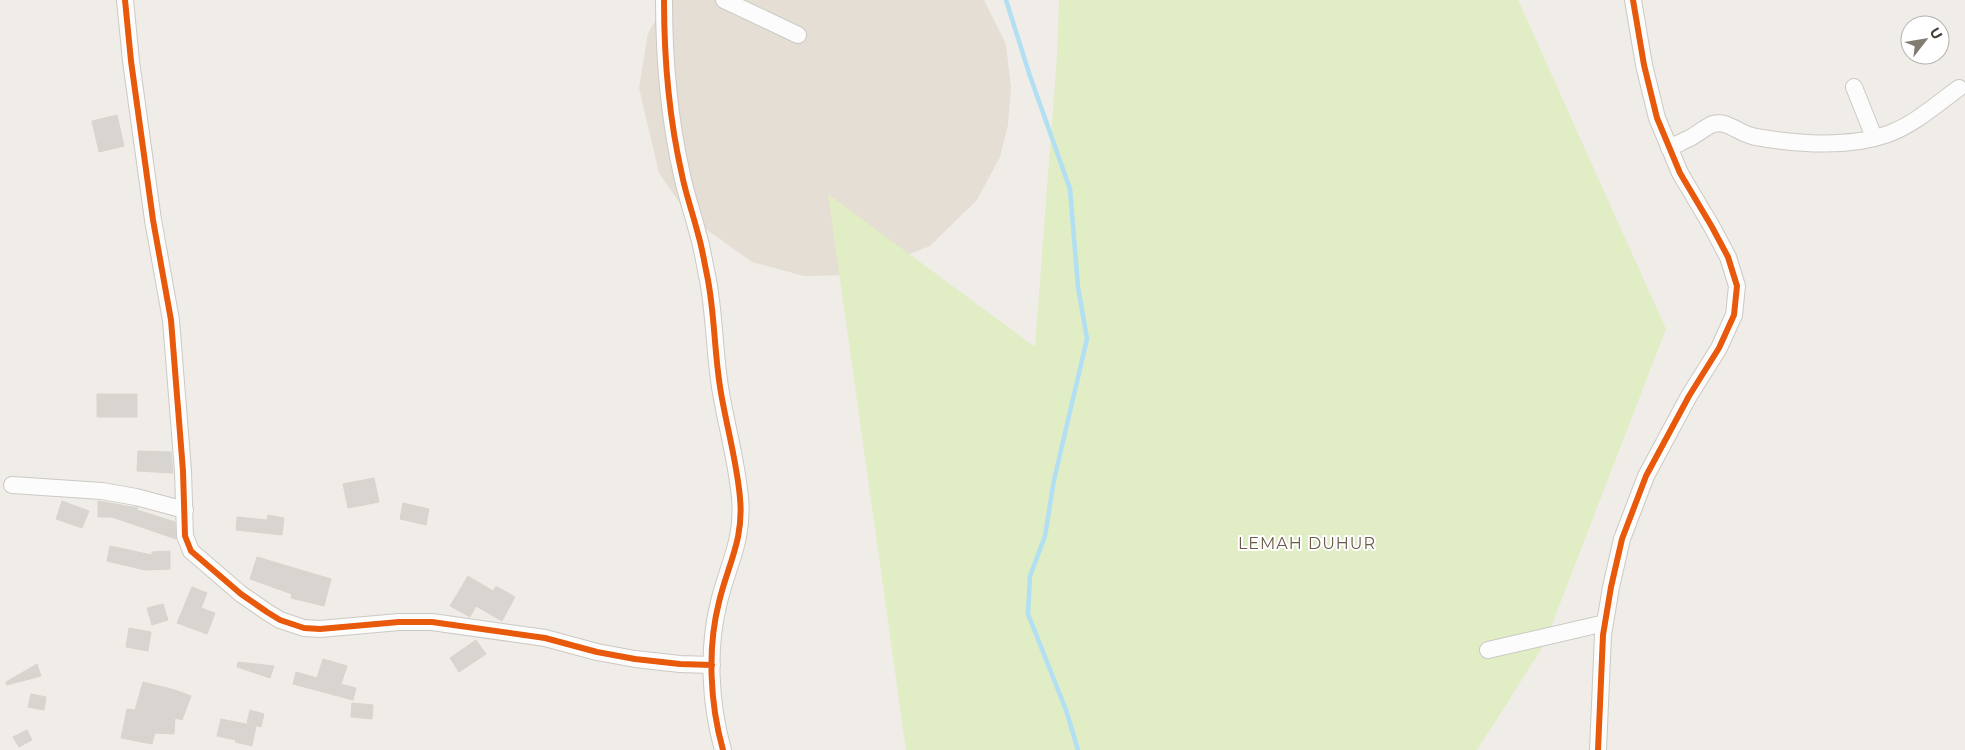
<svg xmlns="http://www.w3.org/2000/svg" width="1965" height="750" font-family="Montserrat,sans-serif">
	<style>
		.residential { fill: #e5ded4 }
		.green { fill: #e0edc5 }
		.lines { fill: none; stroke-linecap: round; stroke-linejoin: round }
		.stream { stroke: #b3dff3; stroke-width: 4.5 }
		.building { fill: #d8d4cf; stroke: #d8d4ce }
		.minor-casing { stroke: #ccc9c4; stroke-width: 18 }
		.minor { stroke: #fdfcfc; stroke-width: 16 }
		.cycleway-casing { stroke: #fff; stroke-width: 9 }
		.cycleway { stroke: #e8590c; stroke-width: 6 }
		.labels { text-anchor: middle; stroke-width: 4; stroke-linejoin: round; paint-order: stroke }
		.quarter-label { font-size: 16px; letter-spacing: 1px; fill: #6b5a49; stroke: #fff }
	</style>
	<rect width="100%" height="100%" fill="#f0ede8"/>
	<path class="residential" d="M 668,0 L 984,0 L 1006,44 L 1011,88 L 1008,125 L 1000,157 L 977,200 L 930,246 L 856,275 L 804,276 L 752,262 L 690,218 L 659,173 L 639,88 L 648,33 Z"/>
	<path class="green" d="M 1059,0 L 1518,0 L 1666,329 L 1544,645 L 1477,750 L 906,750 L 828,194 L 1035,347 L 1057,56 Z"/>
	<g class="lines">
		<path class="stream" d="M 1006,0 L 1030,76 L 1070,189 L 1078,287 L 1087,339 L 1054,480 L 1045,536 L 1030,576 L 1028,614 L 1066,710 L 1078,750"/>
	</g>
	<path class="building" d="M 117,115 L 124,146 L 99,152 L 92,121 Z
		M 97,394 L 137,394 L 137,417 L 97,417 Z
		M 138,451 L 171,452 L 173,473 L 137,471 Z
		M 374,478 L 379,502 L 348,508 L 343,484 Z
		M 62,501 L 89,511 L 82,528 L 56,519 Z
		M 98,501 L 138,508 L 137,510 L 175,522 L 176,539 L 112,517 L 98,517 Z
		M 403,503 L 429,509 L 426,525 L 400,519 Z
		M 268,515 L 284,518 L 282,535 L 236,530 L 237,517 L 267,520 Z
		M 110,546 L 152,555 L 152,552 L 170,551 L 170,569 L 145,570 L 107,561 Z
		M 257,557 L 331,579 L 324,606 L 291,598 L 292,594 L 250,579 Z
		M 468,576 L 493,591 L 496,586 L 515,597 L 502,621 L 476,606 L 470,617 L 450,606 Z
		M 192,587 L 207,593 L 201,608 L 215,613 L 207,634 L 177,623 Z
		M 163,604 L 168,620 L 152,625 L 147,608 Z
		M 129,628 L 151,632 L 148,651 L 126,647 Z
		M 476,640 L 486,654 L 459,672 L 450,658 Z
		M 323,659 L 347,666 L 341,684 L 356,688 L 353,700 L 293,684 L 296,672 L 317,678 Z
		M 238,662 L 274,666 L 270,678 L 237,667 Z
		M 37,664 L 41,676 L 7,685 L 6,682 Z
		M 143,682 L 175,690 L 191,696 L 182,720 L 175,718 L 174,734 L 155,733 L 152,744 L 121,738 L 127,709 L 135,710 Z
		M 31,694 L 46,697 L 44,710 L 28,707 Z
		M 352,703 L 373,705 L 372,719 L 351,717 Z
		M 250,710 L 264,714 L 261,727 L 247,723 Z
		M 221,719 L 256,726 L 252,746 L 235,742 L 236,740 L 217,736 Z
		M 27,730 L 32,740 L 19,747 L 13,737 Z"/>
	<g class="lines">
		<g class="minor-casing">
			<path id="minor" d="M 125,0 L 131,61 L 153,220 L 171,320 L 183,471 L 185,536 L 191,551 L 241,594 L 267,612 L 280,620 L 304,628 L 320,629 L 399,622 L 432,622 L 545,638 L 597,652 L 635,659 L 680,664 L 712,665
				M 664,0 C 664,58 669,118 682,175 C 686,195 693,214 698,234 C 702,247 704,261 707,275 C 715,313 714,354 721,393 C 727,428 737,463 740,498 C 744,540 728,564 719,602 C 707,649 710,704 723,750
				M 724,0 L 798,35
				M 1854,87 L 1874,137
				M 1669,148 C 1676,145 1683,141 1690,138 C 1698,134 1705,127 1713,124 C 1729,120 1738,134 1756,137 C 1796,144 1849,148 1888,134 C 1915,124 1937,104 1959,88
				M 12,485 L 102,491 L 136,497 L 185,510
				M 1488,650 L 1605,623
				M 1598,750 L 1603,635 L 1611,587 L 1622,539 L 1646,476 L 1689,396 L 1719,348 L 1734,315 L 1737,286 L 1728,257 L 1712,227 L 1680,173 L 1657,118 L 1644,65 L 1633,0"/>
		</g>
		<use href="#minor" class="minor"/>
		<g class="cycleway-casing">
			<path id="cycleway" d="M 125,0 L 131,61 L 153,220 L 171,320 L 183,471 L 185,536 L 191,551 L 241,594 L 267,612 L 280,620 L 304,628 L 320,629 L 399,622 L 432,622 L 545,638 L 597,652 L 635,659 L 680,664 L 712,665
				M 664,0 C 664,58 669,118 682,175 C 686,195 693,214 698,234 C 702,247 704,261 707,275 C 715,313 714,354 721,393 C 727,428 737,463 740,498 C 744,540 728,564 719,602 C 707,649 710,704 723,750
				M 1598,750 L 1603,635 L 1611,587 L 1622,539 L 1646,476 L 1689,396 L 1719,348 L 1734,315 L 1737,286 L 1728,257 L 1712,227 L 1680,173 L 1657,118 L 1644,65 L 1633,0"/>
		</g>
		<use href="#cycleway" class="cycleway"/>
	</g>
	<g class="labels">
		<g class="quarter-label">
			<text x="1307" y="549">LEMAH DUHUR</text>
		</g>
	</g>
	<g transform="translate(1925 40) rotate(59)"><circle r="24" fill="#ffffff" stroke="#b5b1ad"/>
	<path d="M0-4L9 19L0 12L-9 19Z" fill="#827b72"/>
	<text y="-8" font-size="14" font-weight="bold" text-anchor="middle" fill="#473d33">U</text>
	</g>
</svg>
